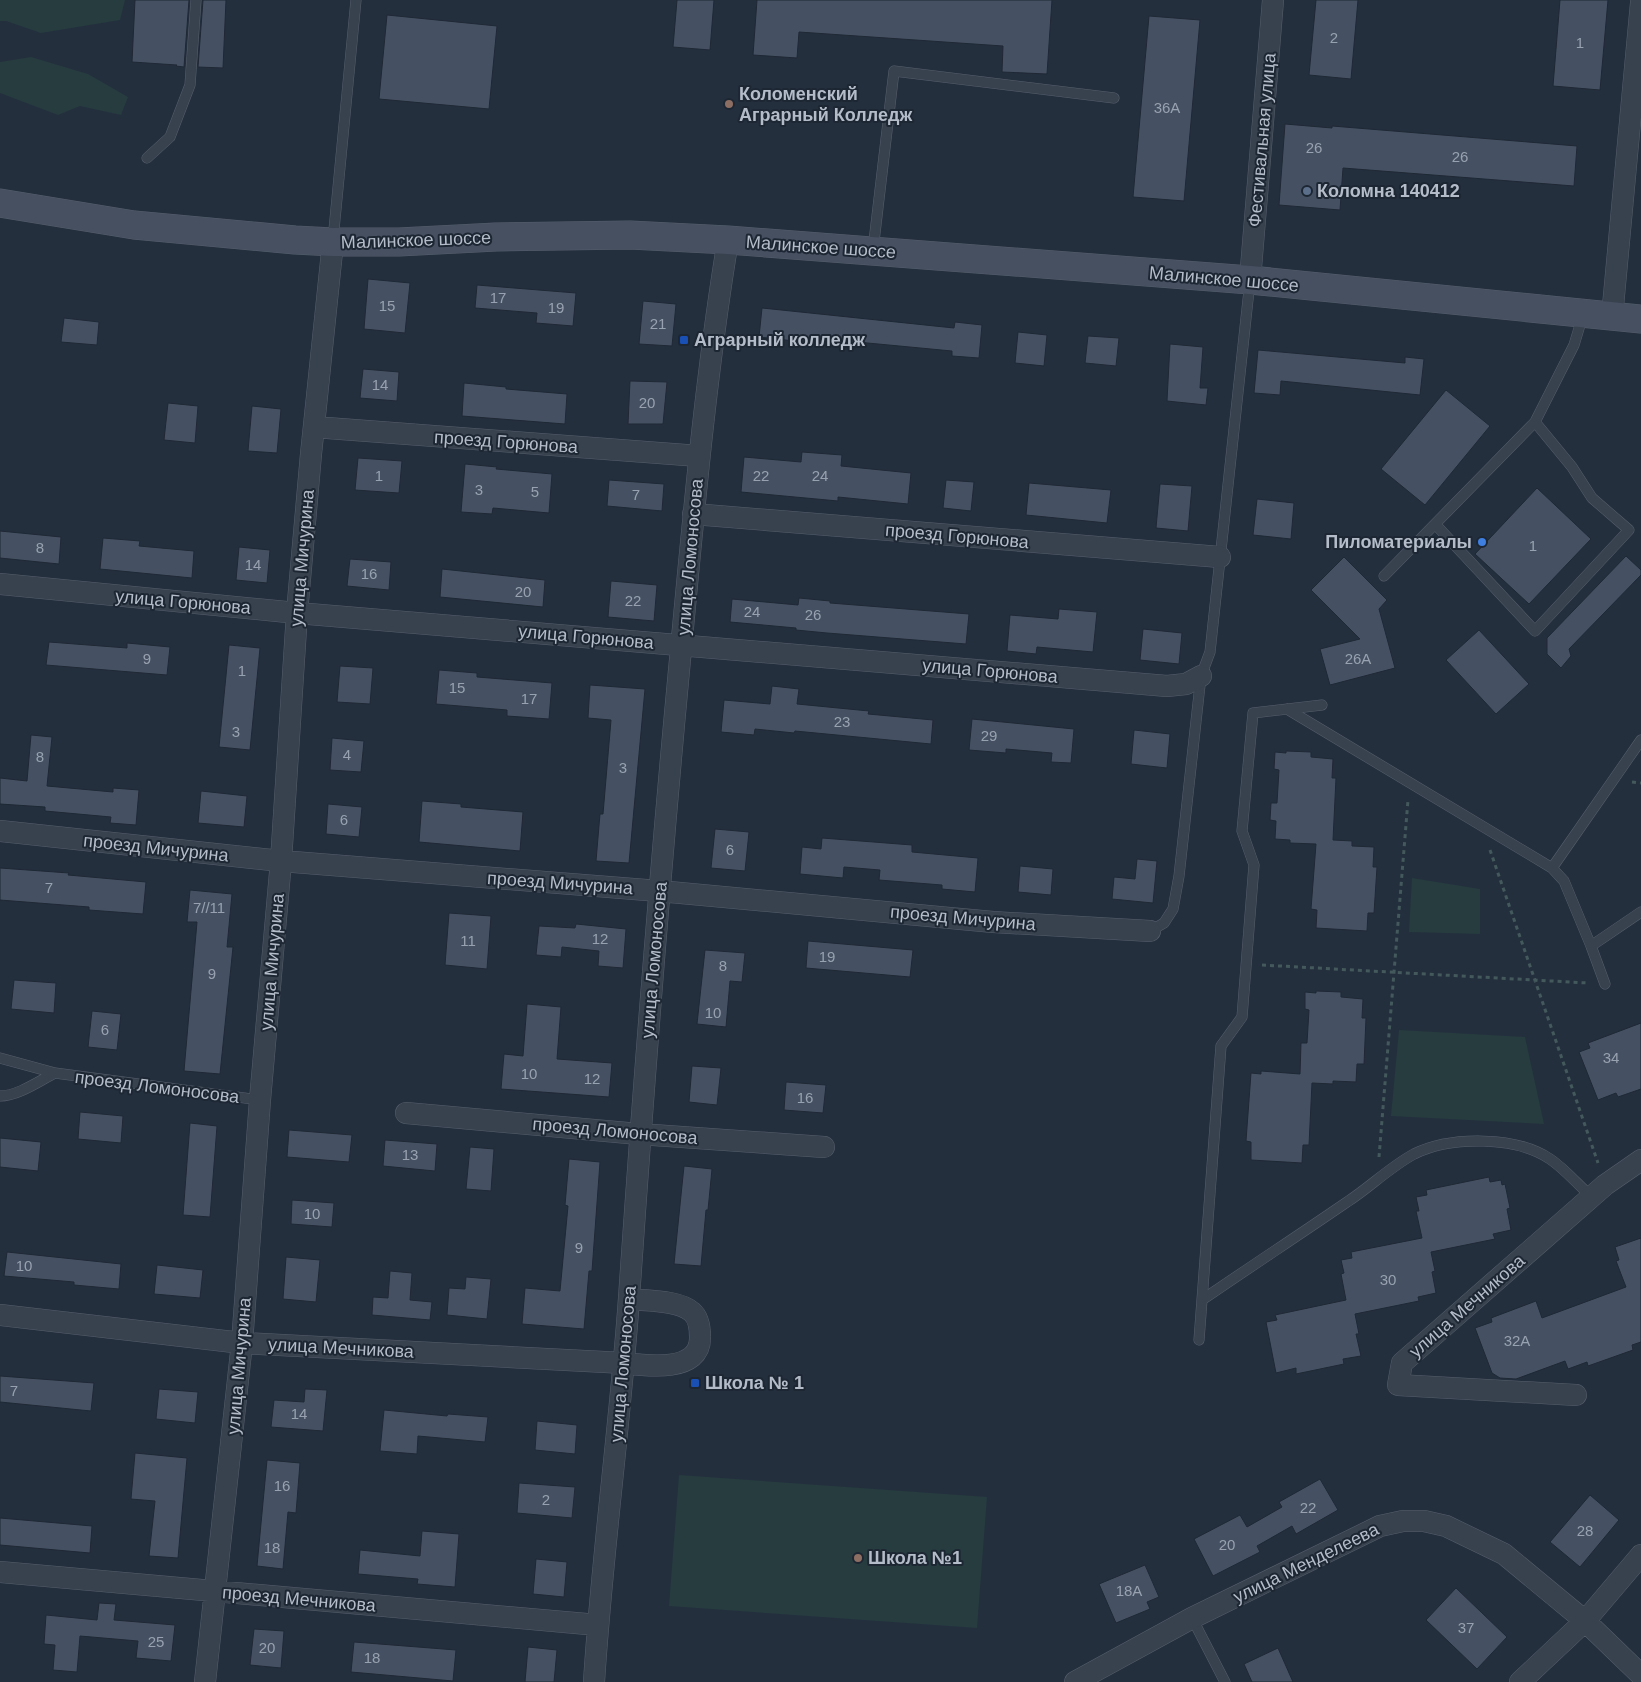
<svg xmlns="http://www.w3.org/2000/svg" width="1641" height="1682" font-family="Arial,sans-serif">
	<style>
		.green { fill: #263c3f }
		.building { fill: #455162; stroke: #1f2835 }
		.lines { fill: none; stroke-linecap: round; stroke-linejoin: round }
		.lane-casing { stroke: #565f6c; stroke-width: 11 }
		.street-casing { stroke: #565f6c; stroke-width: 22 }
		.secondary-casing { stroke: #565f6c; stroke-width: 29 }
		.path { stroke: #44595c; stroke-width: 3; stroke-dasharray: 4 4; stroke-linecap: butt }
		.lane { stroke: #38414e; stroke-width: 10 }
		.street { stroke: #38414e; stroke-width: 21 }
		.secondary { stroke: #465061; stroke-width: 28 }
		.education-dot { fill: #8d6e63; stroke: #1d2633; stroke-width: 2 }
		.service-dot { fill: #5c6f8a; stroke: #1d2633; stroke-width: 2 }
		.transit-dot { fill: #1a4fb4; stroke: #1d2633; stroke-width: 2 }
		.shop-dot { fill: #3f7fe0; stroke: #1d2633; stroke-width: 2 }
		.labels { text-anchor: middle; stroke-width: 4; stroke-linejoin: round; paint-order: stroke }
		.number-label { font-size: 15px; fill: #98a1af }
		.poi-label { font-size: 18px; font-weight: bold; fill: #b4bcc9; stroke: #1d2633; text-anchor: start }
		.street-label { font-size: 18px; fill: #b4bcc9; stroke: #1d2633 }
	</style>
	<rect width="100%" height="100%" fill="#242f3e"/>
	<path class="green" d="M 0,0 L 125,0 L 120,20 L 41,33 L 6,21 L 0,21 Z
		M 31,57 L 88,74 L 128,97 L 121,115 L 80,106 L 58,115 L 0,93 L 0,62 Z
		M 1412,878 L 1480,889 L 1480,934 L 1409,932 Z
		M 1399,1030 L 1525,1037 L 1544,1124 L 1391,1116 Z
		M 679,1475 L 987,1497 L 977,1628 L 669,1606 Z"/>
	<path class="building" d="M 135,0 L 189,0 L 184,67 L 176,66 L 177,65 L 132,62 Z
		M 203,0 L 226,0 L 223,68 L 198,67 Z
		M 677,0 L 714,0 L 710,50 L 673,47 Z
		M 757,0 L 1052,0 L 1047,74 L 1002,72 L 1003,46 L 799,32 L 797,58 L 753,55 Z
		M 1316,0 L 1358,0 L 1351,79 L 1309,75 Z
		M 1560,0 L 1608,0 L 1600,90 L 1553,86 Z
		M 387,15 L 497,26 L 489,109 L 379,99 Z
		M 1149,16 L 1200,20 L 1184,201 L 1133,197 Z
		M 1285,124 L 1332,128 L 1332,126 L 1577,146 L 1574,186 L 1343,168 L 1340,210 L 1279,205 Z
		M 368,279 L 410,283 L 405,333 L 364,329 Z
		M 477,285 L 576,293 L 573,326 L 536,323 L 537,313 L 475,308 Z
		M 643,301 L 676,304 L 672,346 L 639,344 Z
		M 762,308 L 954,328 L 955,322 L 982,325 L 979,358 L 952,356 L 952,351 L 857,342 L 856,348 L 759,337 Z
		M 64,318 L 99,322 L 97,345 L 61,342 Z
		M 1018,332 L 1047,335 L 1044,366 L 1015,363 Z
		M 1088,336 L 1119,338 L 1116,366 L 1085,363 Z
		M 1170,344 L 1203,347 L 1200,388 L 1208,388 L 1206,405 L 1167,401 Z
		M 1258,350 L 1405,363 L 1405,357 L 1424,359 L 1420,395 L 1281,381 L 1280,395 L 1254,393 Z
		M 363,369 L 399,372 L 397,401 L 360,398 Z
		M 630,381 L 667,382 L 663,424 L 628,424 Z
		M 464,383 L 506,387 L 506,389 L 567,394 L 565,424 L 462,416 Z
		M 1446,390 L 1490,426 L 1425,505 L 1381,469 Z
		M 168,403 L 198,406 L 195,443 L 164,440 Z
		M 252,406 L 281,409 L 277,453 L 248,451 Z
		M 802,452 L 842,455 L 841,466 L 911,473 L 908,504 L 838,497 L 838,501 L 741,492 L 744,457 L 801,462 Z
		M 358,458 L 402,461 L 399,493 L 355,490 Z
		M 465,464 L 497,467 L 496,469 L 552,474 L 549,513 L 493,508 L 492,514 L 461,512 Z
		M 609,480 L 664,484 L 662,511 L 607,506 Z
		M 946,480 L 974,482 L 971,511 L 943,508 Z
		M 1029,483 L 1111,490 L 1107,523 L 1026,515 Z
		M 1160,484 L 1192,486 L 1188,531 L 1156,528 Z
		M 1537,488 L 1591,539 L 1529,604 L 1475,554 Z
		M 1257,499 L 1294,503 L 1291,539 L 1253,535 Z
		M 0,531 L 61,537 L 59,564 L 0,558 Z
		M 103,538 L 140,541 L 139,546 L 194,551 L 192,578 L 100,569 Z
		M 239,547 L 270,550 L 267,583 L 236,580 Z
		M 1626,556 L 1641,570 L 1641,575 L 1569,649 L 1571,656 L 1561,668 L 1547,654 L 1547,638 Z
		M 1344,557 L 1387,600 L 1379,609 L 1395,668 L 1330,685 L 1320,649 L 1360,639 L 1311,590 Z
		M 350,559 L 391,562 L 389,590 L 347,586 Z
		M 442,569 L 545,580 L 543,607 L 440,597 Z
		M 611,581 L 657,585 L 654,621 L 608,617 Z
		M 799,598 L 830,601 L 830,603 L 969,614 L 966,644 L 827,633 L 796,630 L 796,628 L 730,622 L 732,599 L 798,605 Z
		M 1059,609 L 1097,612 L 1093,652 L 1037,647 L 1036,654 L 1007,651 L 1010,615 L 1058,619 Z
		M 1143,629 L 1182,633 L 1179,664 L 1140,660 Z
		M 1479,630 L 1529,684 L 1496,714 L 1446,660 Z
		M 49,642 L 127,648 L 127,643 L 170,647 L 167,675 L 46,665 Z
		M 229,645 L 260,648 L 250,750 L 219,747 Z
		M 340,666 L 373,668 L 370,704 L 337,702 Z
		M 439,670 L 477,673 L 477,677 L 552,683 L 549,719 L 507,716 L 507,710 L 436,704 Z
		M 590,685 L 645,689 L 629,863 L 596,861 L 600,814 L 603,814 L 611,720 L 588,718 Z
		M 772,686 L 799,689 L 797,704 L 869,711 L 868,714 L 933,720 L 931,744 L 795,731 L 794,733 L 755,729 L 754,735 L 721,732 L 724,700 L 770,704 Z
		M 972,719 L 1074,729 L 1071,763 L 1051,762 L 1052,753 L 1006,749 L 1006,753 L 969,750 Z
		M 1134,730 L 1170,734 L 1167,768 L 1131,764 Z
		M 31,735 L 52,737 L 47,786 L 113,792 L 113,788 L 139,790 L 136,825 L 110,823 L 111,817 L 45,811 L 45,807 L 0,804 L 0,778 L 27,781 Z
		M 332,738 L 364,741 L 361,772 L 330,770 Z
		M 1286,751 L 1311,752 L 1311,757 L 1333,759 L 1332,778 L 1336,778 L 1333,840 L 1352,841 L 1352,846 L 1374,847 L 1373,867 L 1377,867 L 1374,913 L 1368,913 L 1367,931 L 1316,928 L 1317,910 L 1311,909 L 1316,844 L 1290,843 L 1290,840 L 1275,839 L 1276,821 L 1270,820 L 1271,803 L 1277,803 L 1279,770 L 1274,769 L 1275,752 L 1286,753 Z
		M 201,791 L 247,796 L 244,827 L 198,823 Z
		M 422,801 L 461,804 L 461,807 L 523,812 L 520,851 L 419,842 Z
		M 328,804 L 362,807 L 359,837 L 326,834 Z
		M 715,829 L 749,832 L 745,871 L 711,868 Z
		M 822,838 L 912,845 L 912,852 L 978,858 L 975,892 L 942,889 L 942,885 L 879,880 L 880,870 L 844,867 L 843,878 L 800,874 L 802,847 L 821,849 Z
		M 1137,859 L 1157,861 L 1153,903 L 1112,899 L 1114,877 L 1135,879 Z
		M 1020,866 L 1053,869 L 1051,895 L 1018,892 Z
		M 0,868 L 69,873 L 68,875 L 146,882 L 143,914 L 89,910 L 89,907 L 0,900 Z
		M 190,890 L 232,894 L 227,947 L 233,947 L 220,1074 L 184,1071 L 197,922 L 187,922 Z
		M 449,913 L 491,916 L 487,969 L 445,965 Z
		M 576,924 L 626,929 L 623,968 L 598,966 L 599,951 L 562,947 L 561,957 L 536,955 L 539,926 L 575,928 Z
		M 808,941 L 913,950 L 910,977 L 806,968 Z
		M 705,950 L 745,953 L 742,982 L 730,981 L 726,1027 L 697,1024 Z
		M 14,980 L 56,983 L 54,1013 L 11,1009 Z
		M 1316,991 L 1341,992 L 1341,997 L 1363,999 L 1362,1018 L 1366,1018 L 1364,1064 L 1357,1064 L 1356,1082 L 1333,1081 L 1333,1084 L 1312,1083 L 1309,1145 L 1303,1145 L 1302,1163 L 1251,1160 L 1251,1142 L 1246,1141 L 1251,1073 L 1261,1074 L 1261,1071 L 1300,1074 L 1301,1043 L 1307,1043 L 1309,1010 L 1305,1009 L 1305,992 L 1316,993 Z
		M 527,1004 L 561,1007 L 557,1059 L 612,1063 L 609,1097 L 501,1089 L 504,1054 L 523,1056 Z
		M 92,1011 L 121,1014 L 117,1050 L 88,1047 Z
		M 1641,1023 L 1641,1089 L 1618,1097 L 1616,1093 L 1598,1100 L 1579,1052 L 1590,1048 L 1588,1043 Z
		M 692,1066 L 721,1068 L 717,1105 L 689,1102 Z
		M 786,1082 L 826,1085 L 823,1113 L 784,1110 Z
		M 80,1112 L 123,1116 L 121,1143 L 78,1139 Z
		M 190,1123 L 217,1126 L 210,1217 L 183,1215 Z
		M 289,1130 L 352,1135 L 349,1162 L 287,1157 Z
		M 0,1138 L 41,1142 L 38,1171 L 0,1167 Z
		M 385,1140 L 437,1144 L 435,1171 L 383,1166 Z
		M 470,1147 L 494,1149 L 491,1191 L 466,1189 Z
		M 569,1159 L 600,1162 L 592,1271 L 589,1271 L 584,1329 L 522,1324 L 525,1288 L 560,1291 L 568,1206 L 565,1205 Z
		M 684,1166 L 712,1169 L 708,1210 L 706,1210 L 701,1266 L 674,1264 Z
		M 1489,1177 L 1490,1182 L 1501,1180 L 1502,1185 L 1505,1184 L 1510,1208 L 1507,1209 L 1511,1230 L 1493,1234 L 1495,1239 L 1431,1252 L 1435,1271 L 1432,1272 L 1436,1293 L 1418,1297 L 1419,1301 L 1355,1314 L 1359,1334 L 1356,1334 L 1361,1356 L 1343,1359 L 1344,1364 L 1296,1374 L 1296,1368 L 1276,1373 L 1266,1322 L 1277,1320 L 1275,1315 L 1346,1300 L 1341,1274 L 1344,1273 L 1341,1260 L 1352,1258 L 1351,1252 L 1422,1238 L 1416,1211 L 1419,1211 L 1416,1197 L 1427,1195 L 1426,1190 Z
		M 292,1200 L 334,1203 L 332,1227 L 291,1224 Z
		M 1641,1238 L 1641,1342 L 1632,1345 L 1633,1350 L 1588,1366 L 1587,1362 L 1568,1369 L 1565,1361 L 1516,1379 L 1500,1378 L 1492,1373 L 1475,1328 L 1492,1322 L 1491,1318 L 1536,1301 L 1542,1318 L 1626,1287 L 1616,1261 L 1619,1260 L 1615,1247 Z
		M 7,1252 L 121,1264 L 119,1289 L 74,1285 L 74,1282 L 4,1276 Z
		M 286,1257 L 320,1260 L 316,1302 L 283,1299 Z
		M 157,1265 L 203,1270 L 200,1298 L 154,1294 Z
		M 390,1271 L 412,1273 L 410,1300 L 432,1302 L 430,1320 L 372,1315 L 373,1297 L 388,1298 Z
		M 466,1277 L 491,1279 L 487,1319 L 447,1315 L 449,1288 L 465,1289 Z
		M 0,1376 L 94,1383 L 91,1411 L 0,1402 Z
		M 159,1389 L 198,1392 L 195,1423 L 156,1419 Z
		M 305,1389 L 327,1390 L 323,1431 L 271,1427 L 274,1400 L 304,1402 Z
		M 384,1410 L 447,1416 L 448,1414 L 488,1417 L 485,1442 L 418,1436 L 417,1454 L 380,1451 Z
		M 537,1421 L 577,1425 L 575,1454 L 535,1450 Z
		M 135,1453 L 187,1458 L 178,1558 L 149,1556 L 155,1501 L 131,1499 Z
		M 267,1460 L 300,1463 L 296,1513 L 288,1512 L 283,1569 L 257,1566 Z
		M 1320,1479 L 1338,1510 L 1296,1534 L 1292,1526 L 1257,1546 L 1260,1552 L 1213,1576 L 1194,1539 L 1240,1515 L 1247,1527 L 1282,1507 L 1279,1502 Z
		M 519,1483 L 575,1487 L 572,1518 L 517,1513 Z
		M 1590,1495 L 1619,1520 L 1580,1567 L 1550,1542 Z
		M 0,1518 L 92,1526 L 90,1553 L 0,1545 Z
		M 422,1531 L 459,1534 L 455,1587 L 417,1584 L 418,1579 L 358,1574 L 360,1550 L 420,1556 Z
		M 536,1559 L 567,1562 L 564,1597 L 533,1594 Z
		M 1145,1565 L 1159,1597 L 1147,1602 L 1150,1609 L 1116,1623 L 1099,1584 Z
		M 1456,1588 L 1507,1637 L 1477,1669 L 1426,1620 Z
		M 99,1603 L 116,1604 L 114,1620 L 175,1625 L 171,1661 L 136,1658 L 138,1641 L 80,1636 L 77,1672 L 53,1670 L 55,1645 L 44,1644 L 46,1615 L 97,1620 Z
		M 254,1629 L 284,1631 L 281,1668 L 250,1665 Z
		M 354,1642 L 456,1650 L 453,1681 L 351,1672 Z
		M 528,1647 L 557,1650 L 554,1682 L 525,1682 Z
		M 1278,1648 L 1293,1682 L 1252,1682 L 1244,1664 Z"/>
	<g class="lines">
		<g class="lane-casing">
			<path id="lane" d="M 147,158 L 170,137 L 190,85 L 196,0
				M 333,240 L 356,0
				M 873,250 L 894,71 L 1114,98
				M 1435,524 L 1535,631 L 1629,530 L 1592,498 L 1572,467 L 1535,422
				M 1384,576 L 1535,422 L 1574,345 L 1583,315
				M 1287,709 L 1552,868 L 1564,881 L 1591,946
				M 1552,868 L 1641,740
				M 1150,931 L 1164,923 L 1173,909 L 1179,876 L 1201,676 L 1210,652 L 1250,281
				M 1605,984 L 1591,946 L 1641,912
				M 0,1058 L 55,1073 L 260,1100
				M 0,1096 C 18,1096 39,1081 55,1073
				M 1202,1300 C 1250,1267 1299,1235 1347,1202 C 1370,1187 1390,1167 1414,1154 C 1451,1136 1516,1136 1550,1159 C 1565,1169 1578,1185 1592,1197
				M 1199,1340 L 1221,1046 L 1242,1017 L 1254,865 L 1242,831 L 1253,713 L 1322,705
				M 1192,1618 L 1225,1682"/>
		</g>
		<g class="street-casing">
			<path id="street" d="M 1250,280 L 1273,0
				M 1612,317 L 1641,3
				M 314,427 L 699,456
				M 693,514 L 1220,557
				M 0,584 L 297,613 L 1167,686 L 1186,684 L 1201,676
				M 0,831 L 281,861 L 659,891 L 993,922 L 1150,931
				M 406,1113 L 639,1134 L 824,1147
				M 0,1315 L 242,1343 L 624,1363 C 647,1366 701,1373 700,1337 C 700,1328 699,1318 692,1312 C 679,1300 646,1301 629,1299
				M 1576,1395 L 1398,1385 L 1402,1363 L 1605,1185 L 1641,1160
				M 0,1572 L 598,1625
				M 205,1682 L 242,1343 L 260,1100 L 281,861 L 297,613 L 311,454 L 333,242
				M 594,1682 C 602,1554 620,1426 629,1298 C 643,1092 659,886 678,681 C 692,533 704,386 728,240
				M 1075,1682 L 1192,1618 L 1380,1526 L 1403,1521 L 1424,1521 L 1446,1526 L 1504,1554 L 1585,1621 L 1641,1675
				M 1520,1682 L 1585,1621 L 1641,1555"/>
		</g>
		<g class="secondary-casing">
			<path id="secondary" d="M 0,203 L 134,225 L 295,240 L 333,242 L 399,242 L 496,237 L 630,235 L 728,240 L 1250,280 L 1641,319"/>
		</g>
		<path class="path" d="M 1632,782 L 1641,783
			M 1490,850 L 1598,1163
			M 1262,965 L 1588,983
			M 1379,1157 L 1408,800"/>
		<use href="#lane" class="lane"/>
		<use href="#street" class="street"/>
		<use href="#secondary" class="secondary"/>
	</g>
	<g class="education-dot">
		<circle cx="729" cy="104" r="5"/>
		<circle cx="858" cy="1558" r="5"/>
	</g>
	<circle class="service-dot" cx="1307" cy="191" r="5"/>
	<g class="transit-dot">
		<rect x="679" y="335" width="10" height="10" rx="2.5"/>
		<rect x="690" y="1378" width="10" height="10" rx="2.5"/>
	</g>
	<circle class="shop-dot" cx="1482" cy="542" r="5"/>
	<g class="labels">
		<g class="number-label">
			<text x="1334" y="43">2</text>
			<text x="1580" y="48">1</text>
			<text x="1167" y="113">36А</text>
			<text x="1314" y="153">26</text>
			<text x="1460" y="162">26</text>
			<text x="498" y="303">17</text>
			<text x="387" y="311">15</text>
			<text x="556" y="313">19</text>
			<text x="658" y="329">21</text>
			<text x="380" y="390">14</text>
			<text x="647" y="408">20</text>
			<text x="379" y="481">1</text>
			<text x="761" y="481">22</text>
			<text x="820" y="481">24</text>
			<text x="479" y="495">3</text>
			<text x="535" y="497">5</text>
			<text x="636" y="500">7</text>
			<text x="1533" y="551">1</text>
			<text x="40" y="553">8</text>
			<text x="253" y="570">14</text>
			<text x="369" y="579">16</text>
			<text x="523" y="597">20</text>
			<text x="633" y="606">22</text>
			<text x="752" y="617">24</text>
			<text x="813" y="620">26</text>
			<text x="147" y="664">9</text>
			<text x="1358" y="664">26А</text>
			<text x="242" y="676">1</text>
			<text x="457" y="693">15</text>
			<text x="529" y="704">17</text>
			<text x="842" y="727">23</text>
			<text x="236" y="737">3</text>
			<text x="989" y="741">29</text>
			<text x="347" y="760">4</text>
			<text x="40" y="762">8</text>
			<text x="623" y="773">3</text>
			<text x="344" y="825">6</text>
			<text x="730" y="855">6</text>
			<text x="49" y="893">7</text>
			<text x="209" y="913">7//11</text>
			<text x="600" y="944">12</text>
			<text x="468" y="946">11</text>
			<text x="827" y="962">19</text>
			<text x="723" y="971">8</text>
			<text x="212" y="979">9</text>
			<text x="713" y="1018">10</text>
			<text x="105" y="1035">6</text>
			<text x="1611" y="1063">34</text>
			<text x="529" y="1079">10</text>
			<text x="592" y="1084">12</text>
			<text x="805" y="1103">16</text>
			<text x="410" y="1160">13</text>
			<text x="312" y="1219">10</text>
			<text x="579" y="1253">9</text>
			<text x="24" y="1271">10</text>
			<text x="1388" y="1285">30</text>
			<text x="1517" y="1346">32А</text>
			<text x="14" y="1396">7</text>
			<text x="299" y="1419">14</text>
			<text x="282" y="1491">16</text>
			<text x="546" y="1505">2</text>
			<text x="1308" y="1513">22</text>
			<text x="1585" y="1536">28</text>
			<text x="1227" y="1550">20</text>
			<text x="272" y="1553">18</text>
			<text x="1129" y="1596">18А</text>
			<text x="1466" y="1633">37</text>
			<text x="156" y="1647">25</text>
			<text x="267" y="1653">20</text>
			<text x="372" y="1663">18</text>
		</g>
		<g class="poi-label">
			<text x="739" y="100">Коломенский<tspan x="739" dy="21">Аграрный Колледж</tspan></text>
			<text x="1317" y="197">Коломна 140412</text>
			<text x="694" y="346">Аграрный колледж</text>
			<text x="1472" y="548" text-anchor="end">Пиломатериалы</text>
			<text x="705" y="1389">Школа № 1</text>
			<text x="868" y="1564">Школа №1</text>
		</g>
		<g class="street-label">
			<text transform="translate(1262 140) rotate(-85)" y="6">Фестивальная улица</text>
			<text transform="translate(416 240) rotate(-2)" y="6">Малинское шоссе</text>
			<text transform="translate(821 247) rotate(4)" y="6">Малинское шоссе</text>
			<text transform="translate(1224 279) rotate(5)" y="6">Малинское шоссе</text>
			<text transform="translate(506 442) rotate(4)" y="6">проезд Горюнова</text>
			<text transform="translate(957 536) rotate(5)" y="6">проезд Горюнова</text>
			<text transform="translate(690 557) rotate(-85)" y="6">улица Ломоносова</text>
			<text transform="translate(302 558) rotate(-85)" y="6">улица Мичурина</text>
			<text transform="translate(183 602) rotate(5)" y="6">улица Горюнова</text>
			<text transform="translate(586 637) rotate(5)" y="6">улица Горюнова</text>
			<text transform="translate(990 671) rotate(5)" y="6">улица Горюнова</text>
			<text transform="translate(156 848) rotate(6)" y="6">проезд Мичурина</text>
			<text transform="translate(560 883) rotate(4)" y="6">проезд Мичурина</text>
			<text transform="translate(963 918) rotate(5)" y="6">проезд Мичурина</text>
			<text transform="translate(654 960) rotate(-85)" y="6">улица Ломоносова</text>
			<text transform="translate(272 962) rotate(-85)" y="6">улица Мичурина</text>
			<text transform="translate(157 1087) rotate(7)" y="6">проезд Ломоносова</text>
			<text transform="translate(615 1131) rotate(5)" y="6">проезд Ломоносова</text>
			<text transform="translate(1467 1306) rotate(-41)" y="6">улица Мечникова</text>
			<text transform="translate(341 1348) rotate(3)" y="6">улица Мечникова</text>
			<text transform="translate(623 1364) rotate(-85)" y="6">улица Ломоносова</text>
			<text transform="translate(239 1366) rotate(-85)" y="6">улица Мичурина</text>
			<text transform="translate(1306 1563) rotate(-26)" y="6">улица Менделеева</text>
			<text transform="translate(299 1599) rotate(5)" y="6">проезд Мечникова</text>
		</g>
	</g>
</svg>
